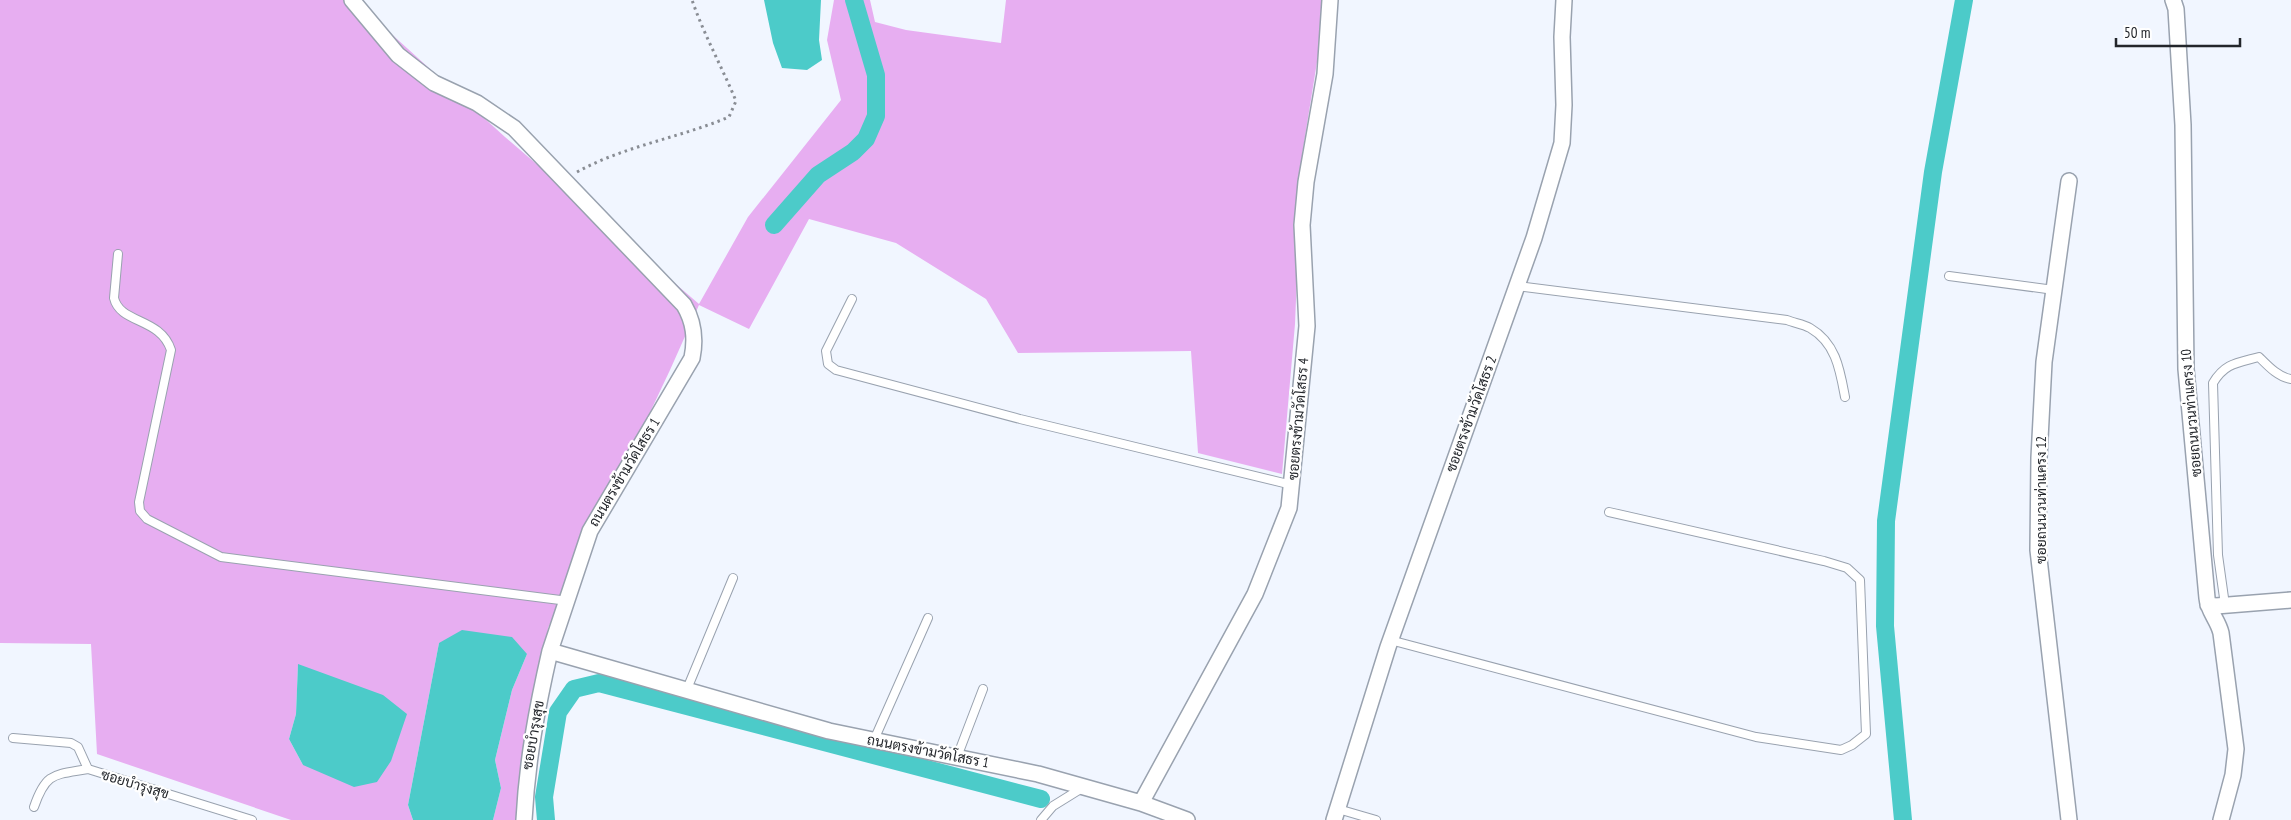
<svg xmlns="http://www.w3.org/2000/svg" width="2291" height="820" font-family="'PT Sans Narrow',Sarabun,sans-serif">
	<style>
		.forest { fill: #e7aef1; fill-rule: evenodd }
		.water { fill: #4ccbc9 }
		.lines { fill: none; stroke-linecap: round; stroke-linejoin: round }
		.canal { stroke: #4ccbc9; stroke-width: 18 }
		.service-casing { stroke: #99a2af; stroke-width: 10 }
		.minor-casing { stroke: #99a2af; stroke-width: 18 }
		.path { stroke: #898d94; stroke-width: 3; stroke-dasharray: 2.5 4; stroke-linecap: butt }
		.service { stroke: #fff; stroke-width: 8 }
		.minor { stroke: #fff; stroke-width: 15 }
		.labels { text-anchor: middle; stroke-width: 4.5; stroke-linejoin: round; paint-order: stroke }
		.street-label { font-size: 14px; fill: #23262b; stroke: #fff }
	</style>
	<rect width="100%" height="100%" fill="#f1f6ff"/>
	<path class="forest" d="M 0,0 L 354,0 L 505,137 L 699,304 L 748,217 L 841,100 L 827,40 L 834,0 L 870,0 L 875,22 L 906,30 L 1001,43 L 1006,0 L 1327,0 L 1302,155 L 1295,324 L 1282,474 L 1198,453 L 1191,351 L 1018,353 L 986,299 L 896,243 L 809,219 L 749,329 L 699,305 L 670,370 L 548,628 L 521,820 L 493,820 L 501,788 L 495,760 L 512,690 L 527,654 L 439,643 L 408,805 L 413,820 L 291,820 L 97,754 L 91,644 L 0,643 ZM 298,665 L 303,765 L 289,739 L 296,714 Z"/>
	<path class="water" d="M 764,0 L 821,0 L 819,40 L 822,60 L 807,70 L 782,68 L 773,43 Z
		M 462,630 L 512,637 L 527,654 L 512,690 L 495,760 L 501,788 L 493,820 L 413,820 L 408,805 L 439,643 Z
		M 298,664 L 383,695 L 407,714 L 391,761 L 377,782 L 354,787 L 303,765 L 289,739 L 296,714 Z"/>
	<g class="lines">
		<path class="canal" d="M 774,225 L 818,175 L 853,152 L 866,139 L 876,116 L 876,75 L 854,0
			M 546,820 L 544,797 L 558,712 L 574,689 L 599,683 L 1041,799
			M 1903,820 L 1885,626 L 1886,521 L 1933,172 L 1964,0"/>
		<g class="service-casing">
			<path id="service" d="M 118,254 L 114,298 C 120,324 160,317 171,350 L 139,502 L 140,511 L 147,519 L 221,557 L 568,601
				M 1949,276 L 2054,290
				M 1517,286 L 1787,320 C 1794,323 1803,324 1810,328 C 1836,343 1840,370 1845,397
				M 852,299 L 826,351 L 828,364 L 836,370 L 1020,419 L 1292,485
				M 2225,605 L 2218,555 L 2213,383 C 2225,363 2237,363 2259,357 C 2268,366 2278,377 2291,379
				M 1390,640 L 1756,737 L 1841,750 L 1852,745 L 1866,734 L 1860,580 L 1847,568 L 1824,561 L 1609,512
				M 687,689 L 733,578
				M 13,738 L 71,743 L 78,747 L 88,769
				M 874,740 L 928,618
				M 957,757 L 983,689
				M 34,807 C 46,772 54,775 88,769 L 252,820
				M 1338,809 L 1376,820
				M 1041,820 L 1053,806 L 1082,788"/>
		</g>
		<g class="minor-casing">
			<path id="minor" d="M 352,0 L 398,55 L 434,83 L 477,103 L 514,128 L 684,305 C 694,322 696,338 692,358 L 590,531 L 550,651 L 829,731 L 1038,774 L 1141,803 L 1187,820
				M 2173,0 L 2176,9 L 2183,125 L 2186,369 L 2207,598 C 2208,611 2218,620 2221,633 L 2236,749 L 2233,775 L 2221,820
				M 2208,605 L 2216,606 L 2291,600
				M 1141,803 L 1255,594 L 1289,508 L 1307,326 L 1302,225 L 1306,182 L 1325,74 L 1330,0
				M 524,820 C 527,761 537,708 550,651
				M 1334,820 L 1388,647 L 1534,238 L 1562,143 L 1564,105 L 1562,37 L 1564,0
				M 2069,820 L 2038,550 L 2039,458 L 2044,362 L 2069,181"/>
		</g>
		<path class="path" d="M 577,172 C 624,146 679,138 729,117 L 736,101 C 722,67 704,35 692,0"/>
		<use href="#service" class="service"/>
		<use href="#minor" class="minor"/>
	</g>
	<g class="labels">
		<g class="street-label">
			<text transform="translate(2191 413) rotate(-95)" y="5">ซอยถนนวนท่าแครง 10</text>
			<text transform="translate(1471 414) rotate(-70)" y="5">ซอยตรงข้ามวัดโสธร 2</text>
			<text transform="translate(1298 419) rotate(-85)" y="5">ซอยตรงข้ามวัดโสธร 4</text>
			<text transform="translate(624 472) rotate(-59)" y="5">ถนนตรงข้ามวัดโสธร 1</text>
			<text transform="translate(2041 500) rotate(-90)" y="5">ซอยถนนวนท่าแครง 12</text>
			<text transform="translate(533 735) rotate(-80)" y="5">ซอยบำรุงสุข</text>
			<text transform="translate(928 751) rotate(11)" y="5">ถนนตรงข้ามวัดโสธร 1</text>
			<text transform="translate(135 784) rotate(17)" y="5">ซอยบำรุงสุข</text>
		</g>
	</g>
	<path d="M2116 38v8h124v-8" fill="none" stroke="#23262b" stroke-width="2.5"/>
	<text x="2124" y="38" font-size="15" fill="#23262b" stroke="#ffffff" stroke-width="4" paint-order="stroke">50 m</text>
</svg>
